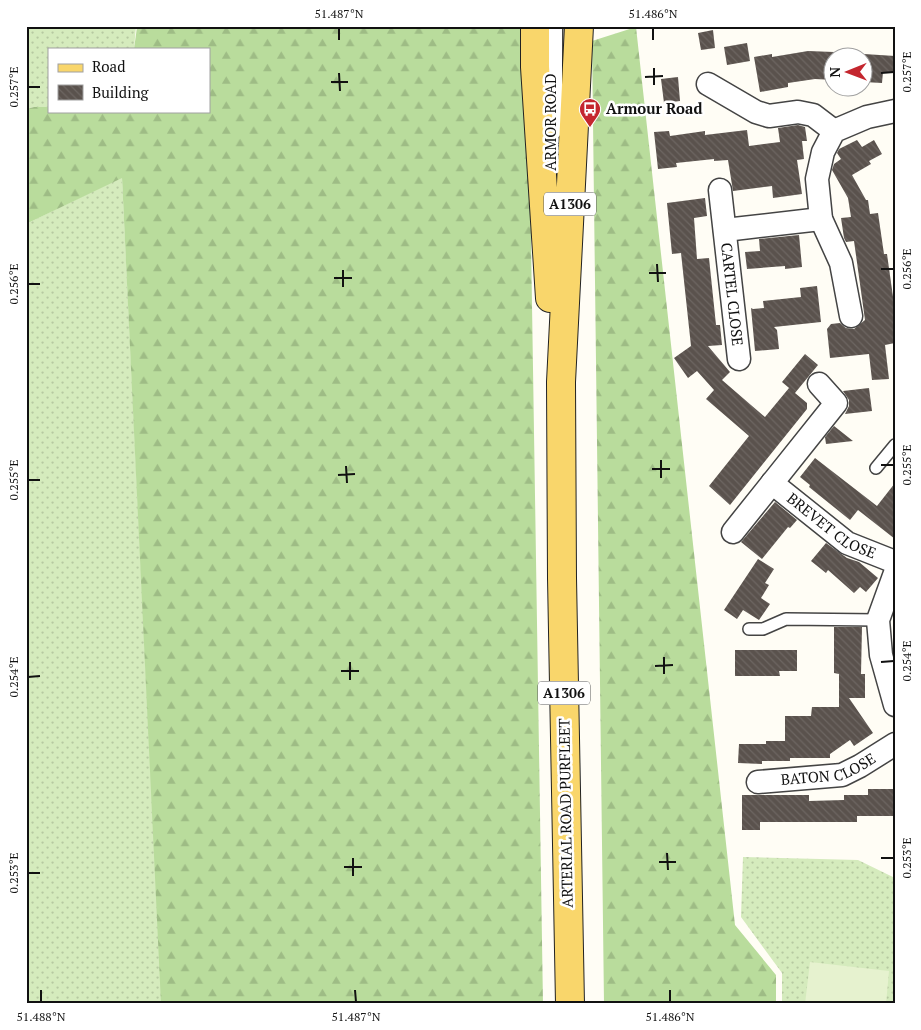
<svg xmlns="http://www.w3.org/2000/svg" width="921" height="1030" font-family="'PT Serif',serif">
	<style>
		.grass { fill: url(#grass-dots) }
		.forest { fill: url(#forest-firs) }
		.pitch { fill: #e6f2cf }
		.building { fill: url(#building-back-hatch) }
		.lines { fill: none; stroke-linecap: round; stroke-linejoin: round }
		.lane-casing { stroke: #444; stroke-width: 14 }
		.street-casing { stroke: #444; stroke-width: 25 }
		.primary-casing { stroke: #222; stroke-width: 30 }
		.lane { stroke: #fff; stroke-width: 11 }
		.street { stroke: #fff; stroke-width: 22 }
		.primary { stroke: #f9d66b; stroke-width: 28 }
		.ticks { fill: none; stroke: #111; stroke-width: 2 }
		.labels { text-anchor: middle; stroke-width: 5; stroke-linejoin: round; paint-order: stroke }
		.shield { fill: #fff; stroke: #585858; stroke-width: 1 }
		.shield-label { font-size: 14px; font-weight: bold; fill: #111 }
		.poi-label { font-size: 15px; font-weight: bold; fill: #111; stroke: #fff; text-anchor: start }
		.street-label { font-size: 15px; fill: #111; stroke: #fff }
		.neatline { fill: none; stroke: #111; stroke-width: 2 }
		.ticks-label { font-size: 12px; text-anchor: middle; fill: #111 }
	</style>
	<defs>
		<pattern id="grass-dots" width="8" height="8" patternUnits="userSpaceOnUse" patternTransform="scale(1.25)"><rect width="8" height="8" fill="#d5ebbd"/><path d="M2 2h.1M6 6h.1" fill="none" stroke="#b6c8a1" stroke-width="1.8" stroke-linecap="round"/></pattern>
		<pattern id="forest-firs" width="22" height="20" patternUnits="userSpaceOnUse" patternTransform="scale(1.25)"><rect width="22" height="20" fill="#b9dc9c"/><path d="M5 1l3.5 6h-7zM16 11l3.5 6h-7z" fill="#9ebc85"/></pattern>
		<pattern id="building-back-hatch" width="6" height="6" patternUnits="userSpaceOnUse" patternTransform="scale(1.25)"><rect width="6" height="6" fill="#5a524d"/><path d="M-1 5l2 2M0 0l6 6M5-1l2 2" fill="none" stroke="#6d6662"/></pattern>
	</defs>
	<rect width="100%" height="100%" fill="#fffdf5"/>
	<path class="grass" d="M 26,26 L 136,26 L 134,49 L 49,49 L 49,107 L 34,107 L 26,109 Z
		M 122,177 L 162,1004 L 26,1004 L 26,224 Z
		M 743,857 L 858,860 L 895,878 L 895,1004 L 782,1004 L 782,973 L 741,917 Z"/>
	<path class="forest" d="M 522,26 L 528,50 L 543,1004 L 161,1004 L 122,178 L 26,224 L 26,109 L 34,107 L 49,107 L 49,111 L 209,111 L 209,49 L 134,49 L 137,27 L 138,26 Z
		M 636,27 L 735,925 L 776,975 L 776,1004 L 604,1004 L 592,41 Z"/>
	<path class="pitch" d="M 810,962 L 889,971 L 886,1004 L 805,1004 Z"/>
	<path class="building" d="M 713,30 L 715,48 L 701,50 L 698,33 Z
		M 747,43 L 750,61 L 727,65 L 724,47 Z
		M 808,51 L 834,52 L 834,80 L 815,79 L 788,83 L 788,87 L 760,92 L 754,57 L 772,54 L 772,57 Z
		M 864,54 L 895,56 L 895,72 L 883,72 L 882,83 L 864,82 Z
		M 678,77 L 680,101 L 664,103 L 661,79 Z
		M 798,125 L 805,127 L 807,141 L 802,141 L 804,159 L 797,160 L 802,194 L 773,198 L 772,186 L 733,191 L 728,160 L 714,161 L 714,159 L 676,163 L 677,167 L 658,169 L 654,132 L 669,131 L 670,136 L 705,131 L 705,135 L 747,130 L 749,146 L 780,142 L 778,128 Z
		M 857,140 L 862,147 L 874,140 L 882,154 L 869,161 L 871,164 L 852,175 L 866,200 L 868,200 L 870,214 L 878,213 L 884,254 L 887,254 L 895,311 L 895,343 L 885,345 L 889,379 L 872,380 L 869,354 L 830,358 L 827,329 L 831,324 L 840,323 L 846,328 L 854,329 L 865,320 L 854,241 L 846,242 L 844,238 L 841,218 L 851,217 L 848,198 L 832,170 L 834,164 L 841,159 L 837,153 L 839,149 Z
		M 705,198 L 707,216 L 694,218 L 697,259 L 709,258 L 716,325 L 720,325 L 722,345 L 708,346 L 730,372 L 722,380 L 765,417 L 789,388 L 807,403 L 807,409 L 730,505 L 709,486 L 749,436 L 706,399 L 714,390 L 697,371 L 688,378 L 674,358 L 691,346 L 681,253 L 672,254 L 667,203 Z
		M 799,235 L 802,267 L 785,269 L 785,266 L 747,269 L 745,252 L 760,251 L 759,239 Z
		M 817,286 L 821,322 L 774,327 L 777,330 L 779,349 L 755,351 L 751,308 L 753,309 L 764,308 L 763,301 L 801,297 L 800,288 Z
		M 805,354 L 818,365 L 795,393 L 782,382 Z
		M 869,388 L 872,411 L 845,414 L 849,406 L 849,400 L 843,391 Z
		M 834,426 L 853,441 L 826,444 L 825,437 Z
		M 815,458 L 877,506 L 895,483 L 895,539 L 858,510 L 850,520 L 809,487 L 810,485 L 800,477 Z
		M 775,502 L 797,520 L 790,528 L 788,527 L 762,559 L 741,542 Z
		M 826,543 L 847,558 L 859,562 L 878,578 L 866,592 L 860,587 L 854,593 L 828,570 L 826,573 L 811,561 Z
		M 758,559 L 774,569 L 765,583 L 769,585 L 761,598 L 770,604 L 759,620 L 743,610 L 737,619 L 724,610 Z
		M 834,627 L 862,627 L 861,674 L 865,674 L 865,698 L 849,698 L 873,733 L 854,746 L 850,740 L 830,754 L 830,758 L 790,758 L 790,761 L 762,761 L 762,764 L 738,763 L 739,744 L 766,744 L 766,741 L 785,741 L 785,716 L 811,716 L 812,707 L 839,707 L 839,674 L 834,673 Z
		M 735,650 L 797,650 L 797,671 L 779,671 L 780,676 L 735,676 Z
		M 868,789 L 895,789 L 895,816 L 857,816 L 857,822 L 760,822 L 760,830 L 742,830 L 742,795 L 809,795 L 809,801 L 844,800 L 844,795 L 868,795 Z"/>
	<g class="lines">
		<g class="lane-casing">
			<path id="lane" d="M 876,468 L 895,445
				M 749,629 L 763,629 L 786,619 L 878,620"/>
		</g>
		<g class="street-casing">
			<g id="street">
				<path d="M 551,26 L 551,129"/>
				<path d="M 708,84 L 756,112 L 769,116 L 798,112 L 813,115 L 834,131"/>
				<path id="s1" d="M 720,190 L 739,359"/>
				<path d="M 725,230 L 821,219"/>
				<path d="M 851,316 L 841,263 L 821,219 L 817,179 L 823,152 L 834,131 L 867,117 L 895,111"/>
				<path id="s2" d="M 772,483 L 847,543 L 895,562"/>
				<path d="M 733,532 L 836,403 L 819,384"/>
				<path d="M 895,573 L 878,620 L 881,655 L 895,705"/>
				<path id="s3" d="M 758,782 L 842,775 L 860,766 L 895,744"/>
			</g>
		</g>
		<g class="primary-casing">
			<path id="primary" d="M 535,26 L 535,67 L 550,298
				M 570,1004 L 562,578 L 561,382 L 579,26"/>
		</g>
		<use href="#lane" class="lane"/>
		<use href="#street" class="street"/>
		<use href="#primary" class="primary"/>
	</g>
	<path class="ticks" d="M 339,28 L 339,40M 653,28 L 653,40M 654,68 L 654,85M 339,73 L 340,91M 881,73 L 894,72M 645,77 L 663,76M 331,82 L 348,82M 28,87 L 40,87M 657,264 L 658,282M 881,269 L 894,269M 343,270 L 343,287M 649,273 L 666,273M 334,278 L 352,278M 28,284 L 40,284M 661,460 L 661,478M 881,465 L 894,465M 346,466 L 347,483M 652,469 L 670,469M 338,475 L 355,474M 28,480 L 40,480M 664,657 L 664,674M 350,662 L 350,680M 881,662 L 894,661M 655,666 L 673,665M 341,671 L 359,671M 28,677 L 40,676M 667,853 L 668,870M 353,858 L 353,876M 881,858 L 894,858M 659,862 L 676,862M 344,867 L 362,867M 28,873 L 40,873M 41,990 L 41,1002M 355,990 L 356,1002M 670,990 L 670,1002"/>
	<defs>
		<g id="bus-pin" transform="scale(1.125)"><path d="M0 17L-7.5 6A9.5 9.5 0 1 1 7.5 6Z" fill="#c4262e" stroke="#fff"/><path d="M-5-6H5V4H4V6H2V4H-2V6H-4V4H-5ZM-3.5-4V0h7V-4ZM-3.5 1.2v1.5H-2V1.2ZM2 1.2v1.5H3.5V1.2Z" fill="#fff"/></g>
	</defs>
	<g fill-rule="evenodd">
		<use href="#bus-pin" x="590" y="109"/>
	</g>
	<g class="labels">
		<g class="shield">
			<rect x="544" y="192.5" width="52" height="23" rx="4"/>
			<rect x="538" y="681.5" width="52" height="23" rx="4"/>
		</g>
		<g class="shield-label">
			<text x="570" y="209">A1306</text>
			<text x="564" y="698">A1306</text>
		</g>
		<g class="poi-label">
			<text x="606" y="114">Armour Road</text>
		</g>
		<g class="street-label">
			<text transform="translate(551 122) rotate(-90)" y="5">ARMOR ROAD</text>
			<text dy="5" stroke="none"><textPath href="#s1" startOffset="105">CARTEL CLOSE</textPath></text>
			<text dy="5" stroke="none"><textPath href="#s2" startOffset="74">BREVET CLOSE</textPath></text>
			<text dy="5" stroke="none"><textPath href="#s3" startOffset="72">BATON CLOSE</textPath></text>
			<text transform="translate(566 813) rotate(-91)" y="5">ARTERIAL ROAD PURFLEET</text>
		</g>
	</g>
	<rect width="921" height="1030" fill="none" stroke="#ffffff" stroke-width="55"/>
	<rect x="48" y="48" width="162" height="65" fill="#ffffff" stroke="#a0a0a0"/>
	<rect x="58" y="64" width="25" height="8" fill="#f9d66b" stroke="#a0a0a0"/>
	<text x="92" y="72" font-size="15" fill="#111111">Road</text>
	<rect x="58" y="85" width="25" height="15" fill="url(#building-back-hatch)" stroke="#a0a0a0"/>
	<text x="92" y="98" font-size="15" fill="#111111">Building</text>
	<g transform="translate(848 72) rotate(269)"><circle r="24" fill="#ffffff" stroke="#a0a0a0"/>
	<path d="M0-4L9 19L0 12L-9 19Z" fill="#c4262e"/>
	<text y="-8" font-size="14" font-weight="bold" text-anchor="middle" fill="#111111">N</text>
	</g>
	<rect x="28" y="28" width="866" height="974" class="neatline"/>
	<g class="ticks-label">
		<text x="339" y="18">51.487°N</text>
		<text x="653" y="18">51.486°N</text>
		<text transform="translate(907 72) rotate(-90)" y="4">0.257°E</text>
		<text transform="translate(14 87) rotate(-90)" y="4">0.257°E</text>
		<text transform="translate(907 269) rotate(-90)" y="4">0.256°E</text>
		<text transform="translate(14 284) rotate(-90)" y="4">0.256°E</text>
		<text transform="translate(907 465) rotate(-90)" y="4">0.255°E</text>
		<text transform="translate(14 480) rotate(-90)" y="4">0.255°E</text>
		<text transform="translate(907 661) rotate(-90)" y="4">0.254°E</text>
		<text transform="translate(14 677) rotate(-90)" y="4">0.254°E</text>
		<text transform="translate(907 858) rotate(-90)" y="4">0.253°E</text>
		<text transform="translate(14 873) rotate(-90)" y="4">0.253°E</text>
		<text x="41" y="1021">51.488°N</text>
		<text x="356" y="1021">51.487°N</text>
		<text x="670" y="1021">51.486°N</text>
	</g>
</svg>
